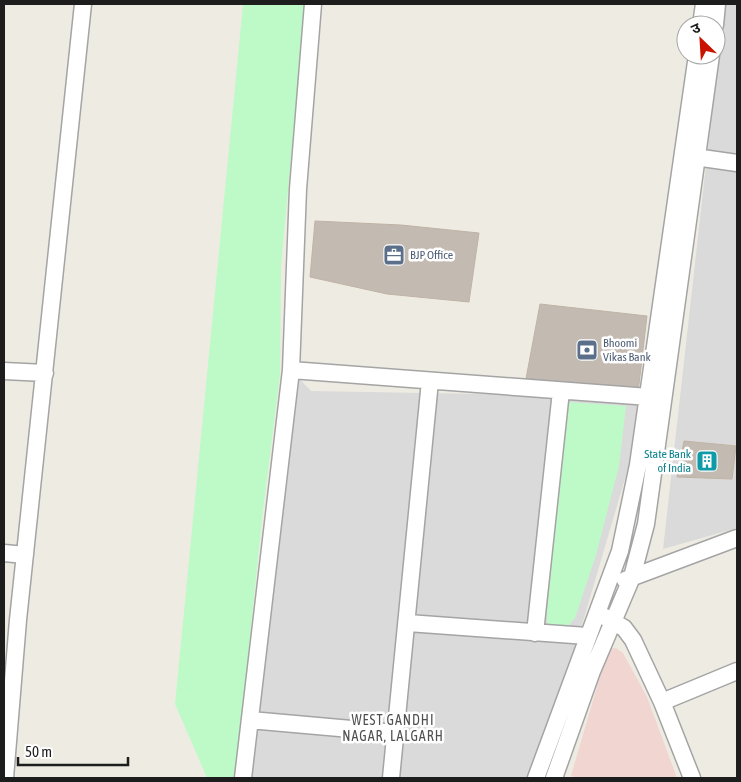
<svg xmlns="http://www.w3.org/2000/svg" width="741" height="782" font-family="'Asap Condensed','Noto Sans Devanagari',sans-serif">
	<style>
		.residential { fill: #dbdada }
		.commercial { fill: #f0d5d1 }
		.park { fill: #befac8 }
		.building { fill: #c3bbb2; stroke: #c0b3a5 }
		.lines { fill: none; stroke-linecap: round; stroke-linejoin: round }
		.minor-casing { stroke: #a4a4a4; stroke-width: 19 }
		.minor { stroke: #fff; stroke-width: 16 }
		.labels { text-anchor: middle; stroke-width: 5; stroke-linejoin: round; paint-order: stroke }
		.service-label { font-size: 12px; fill: #4e5e75; stroke: #fff; text-anchor: start }
		.culture-label { font-size: 12px; fill: #0d838f; stroke: #fff; text-anchor: end }
		.neighbourhood-label { font-size: 14px; letter-spacing: 1px; fill: #505050; stroke: #fff }
	</style>
	<rect width="100%" height="100%" fill="#eeece2"/>
	<path class="residential" d="M 724,4 L 737,4 L 737,528 L 663,549 Z
		M 291,370 L 311,391 L 649,397 L 537,778 L 245,778 Z"/>
	<path class="commercial" d="M 616,648 L 623,653 L 647,697 L 677,778 L 581,778 L 571,776 L 608,649 Z"/>
	<path class="park" d="M 243,4 L 305,4 L 281,267 L 280,375 L 262,519 L 237,766 L 235,778 L 207,778 L 175,704 Z
		M 568,402 L 626,406 L 619,466 L 596,555 L 575,618 L 565,629 L 550,628 L 547,622 L 547,609 Z"/>
	<path class="building" d="M 315,221 L 401,225 L 479,233 L 469,302 L 387,294 L 310,277 Z
		M 540,304 L 647,316 L 638,393 L 525,384 Z
		M 684,441 L 736,446 L 732,479 L 677,477 Z"/>
	<g class="lines">
		<g class="minor-casing">
			<path id="minor" d="M 701,25 L 704,4
				M 715,25 L 717,4
				M 688,156 L 737,163
				M 291,370 L 649,397
				M 4,371 L 45,373
				M 4,553 L 25,555
				M 625,580 L 737,538
				M 605,617 L 624,628 L 633,640 L 662,702 L 692,778
				M 408,623 L 587,636
				M 535,633 L 561,391
				M 662,702 L 737,671
				M 250,720 L 396,733
				M 5,778 L 18,620 L 83,4
				M 243,778 L 291,370 L 298,189 L 313,4
				M 391,778 L 430,381
				M 536,778 L 620,551 L 638,465 L 697,55
				M 554,778 L 592,671 L 632,577 L 646,524 L 711,55"/>
		</g>
		<use href="#minor" class="minor"/>
	</g>
	<defs>
		<g id="office-square" transform="scale(1.125)"><rect x="-9" y="-9" width="18" height="18" rx="4" fill="#5c6f8a" stroke="#fff"/><path d="M-6-3h4V-5.5h4V-3h4V5H-6ZM-1-4.5V-3h2v-1.5ZM-6 0V1H6V0Z" fill="#fff"/></g>
		<g id="bank-square" transform="scale(1.125)"><rect x="-9" y="-9" width="18" height="18" rx="4" fill="#5c6f8a" stroke="#fff"/><path d="M-6-4H6V4H-6ZM0-2.3a2.3 2.3 0 1 0 0 4.6a2.3 2.3 0 1 0 0-4.6Z" fill="#fff"/></g>
		<g id="building-square" transform="scale(1.125)"><rect x="-9" y="-9" width="18" height="18" rx="4" fill="#0f9aa8" stroke="#fff"/><path d="M-4-6H4V6H1V3H-1V6H-4ZM-2.5-4.3h1.7v1.8h-1.7ZM.8-4.3h1.7v1.8H.8ZM-2.5-1h1.7V.8h-1.7ZM.8-1h1.7V.8H.8Z" fill="#fff"/></g>
	</defs>
	<g fill-rule="evenodd">
		<use href="#office-square" x="394" y="255"/>
		<use href="#bank-square" x="587" y="350"/>
		<use href="#building-square" x="707" y="461"/>
	</g>
	<g class="labels">
		<g class="service-label">
			<text x="410" y="259">BJP Office</text>
			<text x="603" y="347">Bhoomi<tspan x="603" dy="14">Vikas Bank</tspan></text>
		</g>
		<g class="culture-label">
			<text x="691" y="458">State Bank<tspan x="691" dy="14">of India</tspan></text>
		</g>
		<g class="neighbourhood-label">
			<text x="393" y="725">WEST GANDHI<tspan x="393" dy="16">NAGAR, LALGARH</tspan></text>
		</g>
	</g>
	<rect width="741" height="782" fill="none" stroke="#1d1d1d" stroke-width="10"/>
	<g transform="translate(701 40) rotate(335)"><circle r="24" fill="#ffffff" stroke="#a5a5a5"/>
	<path d="M0-4L9 19L0 12L-9 19Z" fill="#ca1200"/>
	<text y="-8" font-size="14" font-weight="bold" text-anchor="middle" fill="#1d1d1d">उ</text>
	</g>
	<path d="M18 757v8h110v-8" fill="none" stroke="#1d1d1d" stroke-width="2.5"/>
	<text x="25" y="757" font-size="15" fill="#1d1d1d" stroke="#ffffff" stroke-width="4" paint-order="stroke">50 m</text>
</svg>
